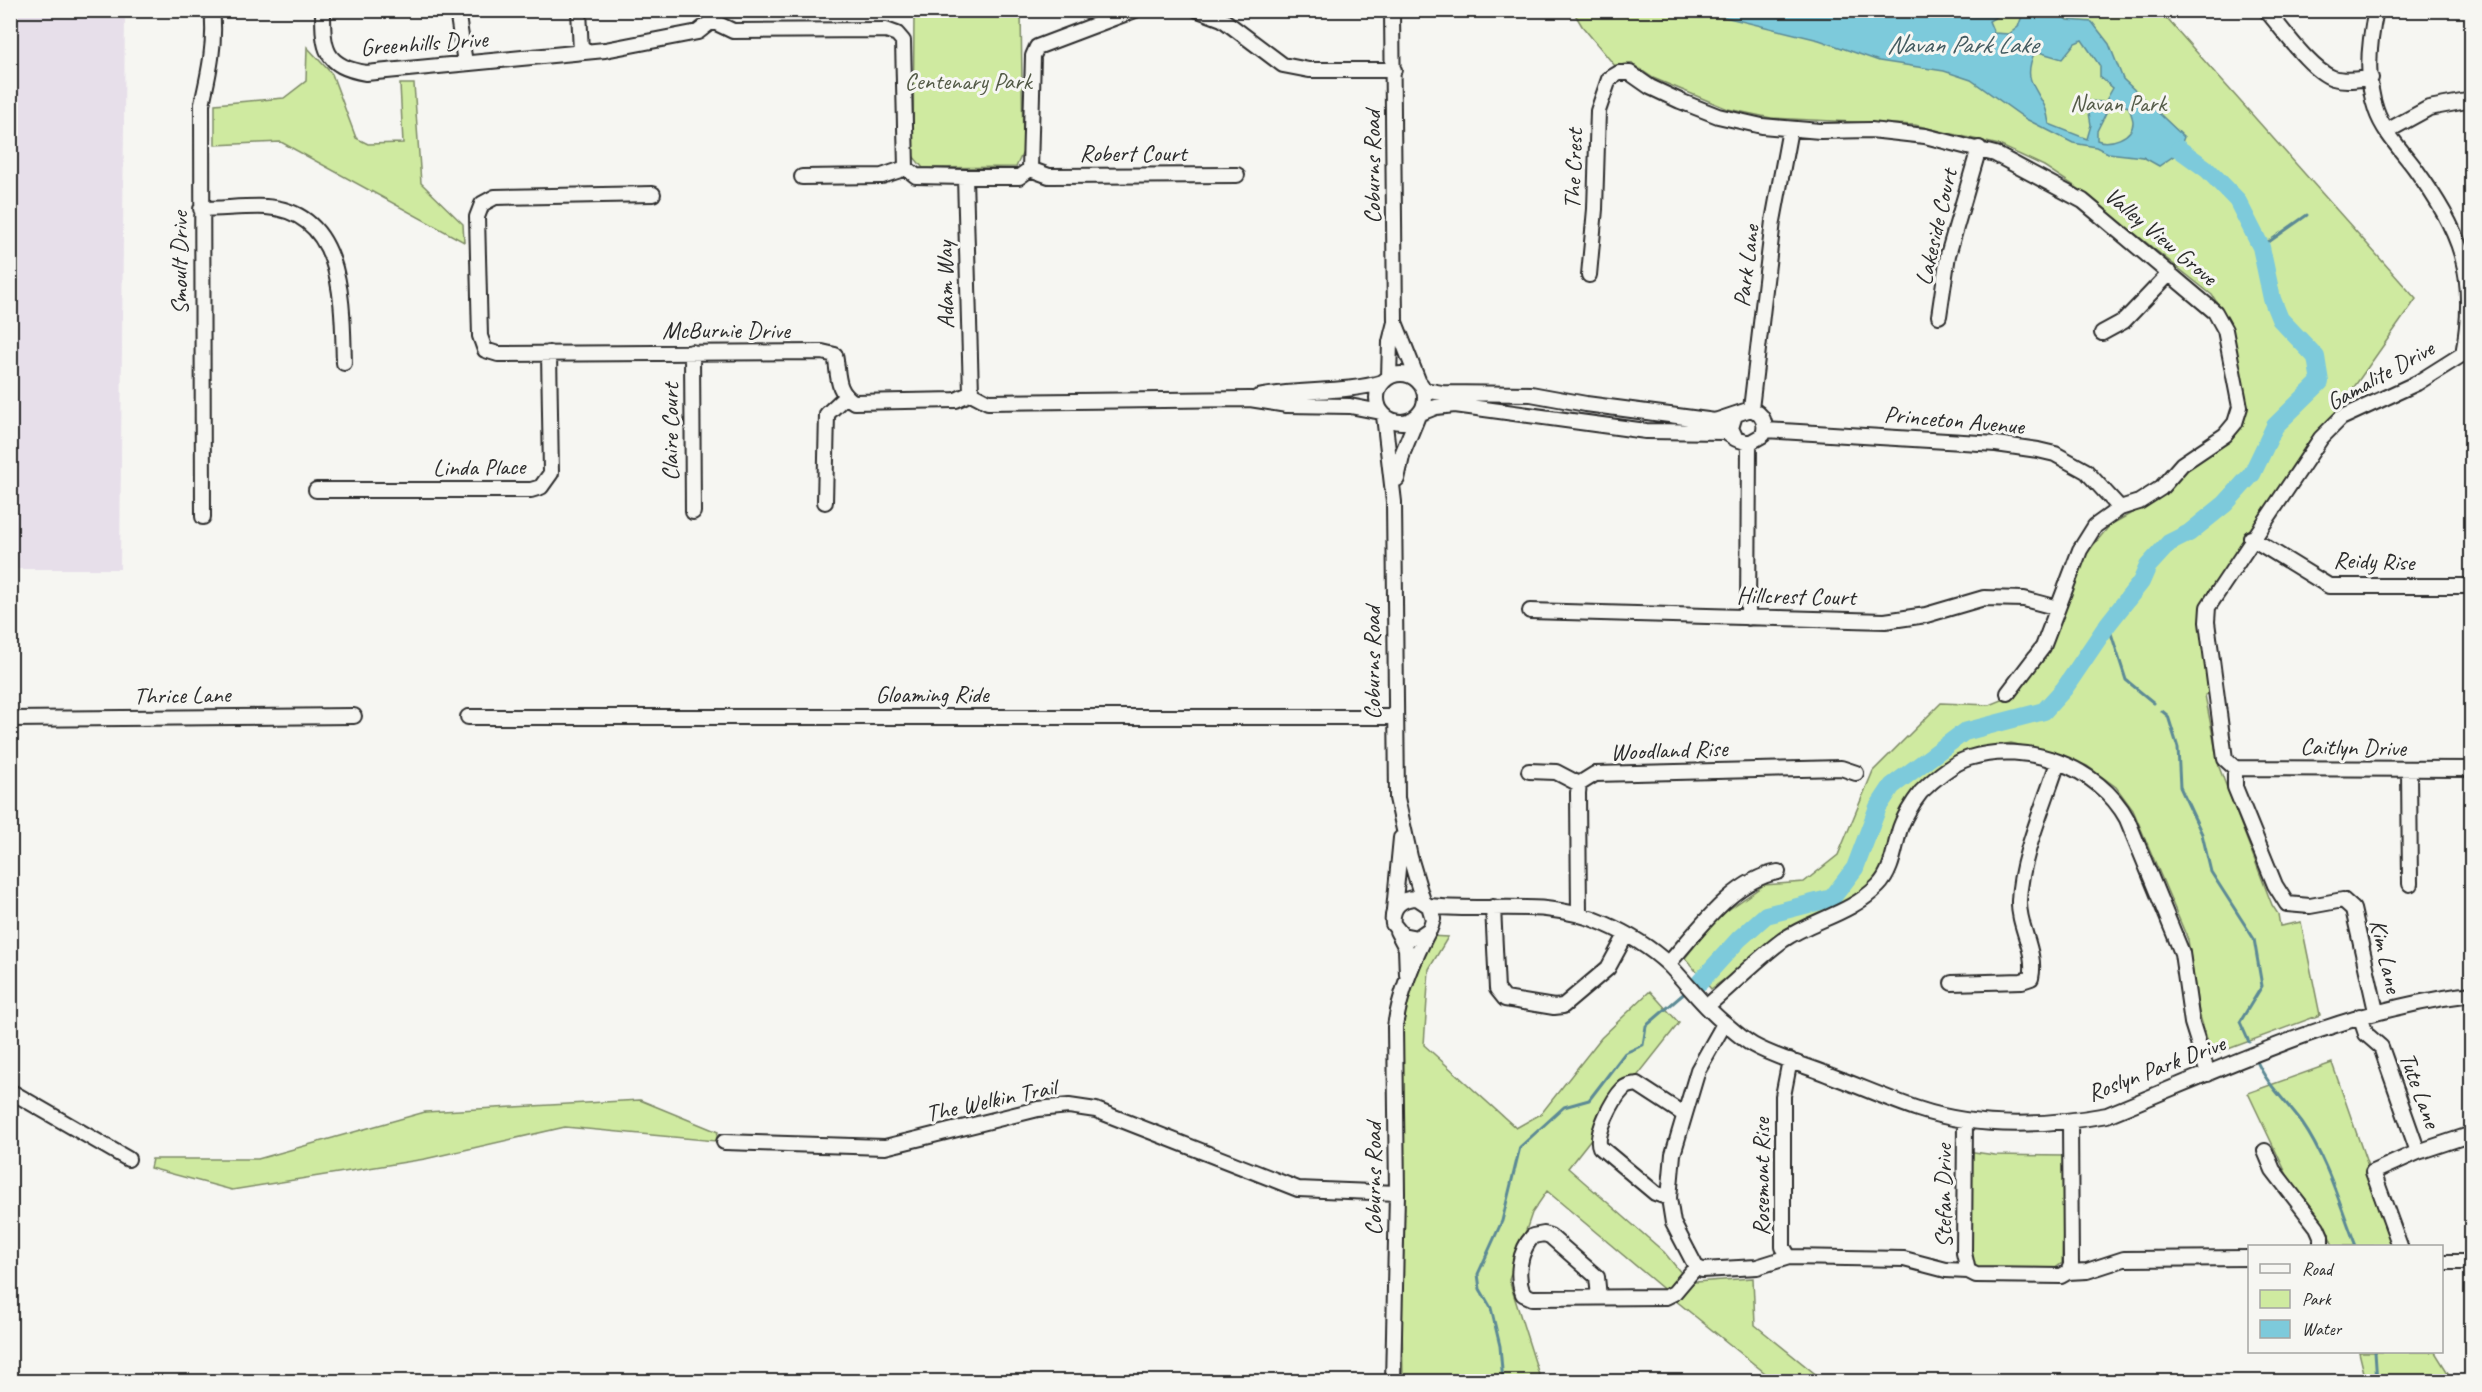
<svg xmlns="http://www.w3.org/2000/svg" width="2482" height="1392" font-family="Caveat,sans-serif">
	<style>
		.built { fill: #e7dfea }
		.green { fill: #cfeaa0; stroke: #7d8a66; stroke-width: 1.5 }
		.water { fill: #7dcadb; stroke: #5c8a95; stroke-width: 1.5; fill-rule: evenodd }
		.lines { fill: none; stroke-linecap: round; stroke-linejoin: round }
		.stream { stroke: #5c8a95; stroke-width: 3 }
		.river { stroke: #7dcadb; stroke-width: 18 }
		.minor-casing { stroke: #2b2b2b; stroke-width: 18 }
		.minor { stroke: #f6f6f2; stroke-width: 14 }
		.labels { text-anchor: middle; stroke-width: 6; stroke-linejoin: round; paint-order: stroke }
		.street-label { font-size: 24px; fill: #2b2b2b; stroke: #f6f6f2 }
		.park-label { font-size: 24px; fill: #545b48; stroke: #f6f6f2 }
		.water-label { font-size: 26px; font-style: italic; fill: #445b60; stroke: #f6f6f2 }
	</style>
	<rect width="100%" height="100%" fill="#f6f6f2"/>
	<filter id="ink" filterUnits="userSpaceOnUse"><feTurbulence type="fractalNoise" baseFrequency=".0167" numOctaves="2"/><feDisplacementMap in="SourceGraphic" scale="12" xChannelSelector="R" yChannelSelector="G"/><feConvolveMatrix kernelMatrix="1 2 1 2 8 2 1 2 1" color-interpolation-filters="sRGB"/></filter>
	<g filter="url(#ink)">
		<path class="built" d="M 10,11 L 125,11 L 120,569 L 11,569 Z"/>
		<path class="green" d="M 914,11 L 1021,11 L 1023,152 L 1016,167 L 923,168 L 913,156 Z
			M 1573,11 L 2160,11 L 2416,299 L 2202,603 L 2200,616 L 2209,694 L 2205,695 L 2219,767 L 2272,905 L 2278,914 L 2280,926 L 2301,922 L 2320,1015 L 2212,1055 L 2199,1013 L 2188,940 L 2133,810 L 2116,787 L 2087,766 L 2060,755 L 2011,743 L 1977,749 L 1928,779 L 1876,880 L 1855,900 L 1743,966 L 1711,989 L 1685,958 L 1718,917 L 1764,885 L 1804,882 L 1838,855 L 1873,771 L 1941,703 L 1990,705 L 2012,696 L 2049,648 L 2087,553 L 2110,525 L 2159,498 L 2186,470 L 2237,433 L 2248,406 L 2229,321 L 2212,295 L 2079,189 L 2044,166 L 1999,145 L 1915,125 L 1771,118 L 1728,109 L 1653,78 L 1631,63 L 1615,66 L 1582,26 Z
			M 307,47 L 332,74 L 356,138 L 368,144 L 403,143 L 400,84 L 414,84 L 421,183 L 463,224 L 464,242 L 281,142 L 215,145 L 215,104 L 284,98 L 306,81 Z
			M 1429,936 L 1448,937 L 1429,969 L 1424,1045 L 1516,1128 L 1541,1114 L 1601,1038 L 1650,991 L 1679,1023 L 1638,1075 L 1619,1088 L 1590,1140 L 1568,1168 L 1664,1252 L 1682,1274 L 1667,1292 L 1547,1191 L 1532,1213 L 1509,1280 L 1541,1381 L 1403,1381 L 1397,1022 Z
			M 2332,1063 L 2396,1246 L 2333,1246 L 2328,1233 L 2287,1175 L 2248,1093 Z
			M 640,1100 L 718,1132 L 716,1141 L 565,1127 L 425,1159 L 232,1190 L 150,1168 L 152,1159 L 258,1159 L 425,1112 Z
			M 1967,1151 L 1995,1155 L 2065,1156 L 2062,1263 L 2049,1273 L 1979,1272 L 1968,1263 Z
			M 1753,1278 L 1755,1325 L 1824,1381 L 1775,1381 L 1675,1300 L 1694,1282 Z
			M 2359,1352 L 2435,1352 L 2453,1381 L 2366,1381 Z"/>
		<path class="water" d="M 1700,11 L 2056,11 L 2067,20 L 2092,22 L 2109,44 L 2123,79 L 2184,137 L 2178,153 L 2159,166 L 2143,157 L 2108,153 L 2096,147 L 2073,143 L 2026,119 L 1971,80 L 1944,71 L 1879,61 L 1819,40 ZM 2015,11 L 2022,16 L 2018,27 L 2009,34 L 1994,33 L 1989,21 L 2005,12 ZM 2082,40 L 2100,66 L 2100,77 L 2113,88 L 2105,102 L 2087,101 L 2091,125 L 2087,139 L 2049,124 C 2048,118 2047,110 2044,105 C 2033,83 2023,79 2035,51 L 2062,59 L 2075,43 ZM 2111,103 L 2129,107 C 2130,112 2133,118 2133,122 C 2133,138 2109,145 2097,140 L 2097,131 Z"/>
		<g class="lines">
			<path class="stream" d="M 2258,243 L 2270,241 L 2307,215
				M 2108,624 L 2126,680 L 2154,703
				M 2162,711 L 2168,716 L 2178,748 L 2180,787 L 2202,834 L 2211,872 L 2254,939 L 2262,986 L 2240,1022 L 2249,1042
				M 1693,987 L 1700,982
				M 2256,1059 C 2266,1084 2286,1101 2302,1123 C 2327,1159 2340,1205 2356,1246
				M 2375,1352 L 2377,1382
				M 1503,1382 L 1500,1346 L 1491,1308 L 1480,1289 L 1478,1274 L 1502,1221 L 1520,1147 L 1564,1107 L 1589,1100 L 1625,1053 L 1643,1045 L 1646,1026 L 1687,991"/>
			<path class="river" d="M 1700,982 L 1739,939 L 1766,915 L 1832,898 L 1855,868 L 1878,807 L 1892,786 L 1964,732 L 2044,711 L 2064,689 L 2108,624 L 2141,582 L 2148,566 L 2169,543 L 2189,533 L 2225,504 L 2252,474 L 2275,426 L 2320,382 L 2316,357 L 2280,319 L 2272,299 L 2261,247 L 2237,200 L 2208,170 L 2179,149"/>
			<g class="minor-casing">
				<path id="minor" d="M 323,10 C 323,49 324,66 366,73 L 605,50 L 698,32 L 712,21
					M 457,10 L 465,63
					M 579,10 L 581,52
					M 712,10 L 712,21 L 733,31 L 886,30 L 897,34 L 903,41 L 906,168 L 916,176 L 965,177 L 1019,177 L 1030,169 L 1033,56 L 1037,47 L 1135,10
					M 1198,10 L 1222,19 L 1283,65 L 1309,70 L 1394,70
					M 2266,10 C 2282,28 2311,71 2333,78 C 2345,82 2359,79 2371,78
					M 2387,131 L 2429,108 L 2472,100
					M 1030,169 L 1049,176 L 1237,175
					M 802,177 L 882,176 L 906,168
					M 965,177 L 971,393
					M 653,194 L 495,197 L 482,204 L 477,217 L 480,336 L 485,350 L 498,354 L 822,352 L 835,355 C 839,373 835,391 854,402 L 956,400 L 971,393
					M 201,209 C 223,209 245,206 266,207 C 346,212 342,306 344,363
					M 1589,275 L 1595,209 L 1598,111 L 1609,79 L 1619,73 L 1630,73 L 1650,87 L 1680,101 L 1718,116 L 1762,126 L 1820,131 L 1871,130 L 1925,136 L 1995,154 L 2083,201 L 2215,312 L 2225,330 L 2240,407 L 2235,423 L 2225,435 L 2182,464 L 2161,488 L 2139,502 L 2120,508 L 2095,526 L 2080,550 L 2043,647 L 2008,693
					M 1939,316 L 1948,255 L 1979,148
					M 1395,322 L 1418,380
					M 2102,333 L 2124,321 L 2170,273
					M 692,352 L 693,512
					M1377 398a24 24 0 1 1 48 0a24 24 0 1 1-48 0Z
					M 1389,377 L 1390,342 L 1395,322 L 1392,10
					M 1425,390 L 1442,393 L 1531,394 L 1586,404 L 1715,421 L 1751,409 C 1763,414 1767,423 1763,435 L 1749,443 L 1736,439 L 1731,428 L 1735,415
					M 971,393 L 988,402 L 1250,399 L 1287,405 L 1350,406 L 1381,412
					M 1258,397 C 1299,388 1343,394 1383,382
					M 1751,409 L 1773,221 L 1790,129
					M 1421,413 L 1436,407 L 1455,405 L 1646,431 L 1725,432 L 1736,439
					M 1384,416 L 1394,502 L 1397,798 L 1410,857 L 1423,901
					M 1765,430 L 1996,444 L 2038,450 L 2055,454 L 2086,471 L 2120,508
					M 1397,479 L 1403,452 L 1417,418
					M 316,490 L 531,490 L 541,487 L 551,473 L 549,353
					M 825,502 L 827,414 L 845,397
					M 203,517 L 202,104 C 209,73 216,42 212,10
					M 2251,538 L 2329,586 L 2472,586
					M 1530,611 L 1885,621 L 1926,615 L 1984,598 L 2024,599 L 2058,608
					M 1748,618 L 1749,443
					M 468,717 L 1395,717
					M 10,719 L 354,716
					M 2235,768 L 2225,759 L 2207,622 L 2208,607 L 2321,438 L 2341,418 L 2417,383 L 2463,354 C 2478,274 2461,232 2414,167 C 2401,150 2383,131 2376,110 C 2365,79 2369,42 2376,10
					M 2235,768 L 2235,787 L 2275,885 L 2287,904 L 2310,906 L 2343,900 L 2353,909 L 2376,1011
					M 2235,768 L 2472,769
					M 2409,770 L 2410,884
					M 1529,771 L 1556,772 L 1579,784
					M 1429,906 C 1487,913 1547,898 1603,923 C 1626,933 1650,947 1668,964 C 1688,984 1705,1009 1728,1026 C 1736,1033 1744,1040 1753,1045 C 1776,1058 1805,1065 1829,1075 C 1859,1086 1888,1099 1918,1109 C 1978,1129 2046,1126 2107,1115 C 2226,1067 2343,1009 2472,994
					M 1493,907 L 1497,989 L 1505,999 L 1554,1007 L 1563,1006 L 1608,968 L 1626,935
					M 1394,910 L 1401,838
					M 1579,914 L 1578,793 L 1579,784 L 1595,774 L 1841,768 L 1856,773
					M 1397,931 L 1406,948 L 1407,975
					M 1668,964 C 1697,932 1732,880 1778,872
					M 1952,983 L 2022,981 L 2031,978 C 2037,951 2018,927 2019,901 C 2020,859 2045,803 2058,762
					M 1707,1006 C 1732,985 1757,959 1783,940 C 1814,919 1849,915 1878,886 C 1892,872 1894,850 1899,832 C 1902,820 1913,802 1921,792 C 1933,780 1953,763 1969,758 C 2027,740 2099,767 2127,819 L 2182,953 L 2192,1023 L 2208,1074
					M 2360,1016 L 2366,1034 L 2381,1047 L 2418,1152
					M 1790,1060 L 1783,1096 L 1783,1247 L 1789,1257 L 1904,1259 L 1946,1270 L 1968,1271
					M 10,1091 L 128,1159
					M 1965,1120 L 1964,1253 L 1968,1271 L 1976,1275 L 2061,1276 L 2068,1272 L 2071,1265 L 2070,1122
					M 724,1142 L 885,1147 L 1038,1109 L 1069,1106 L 1096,1110 L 1298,1189 L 1397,1193
					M 2265,1151 L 2273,1170 L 2317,1227 L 2321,1236 L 2321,1246
					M 1669,1198 L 1655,1193 L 1600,1147 C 1594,1135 1613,1099 1623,1089 C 1627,1085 1632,1085 1637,1084 L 1683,1114
					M 2400,1246 L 2373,1172 L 2418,1152 L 2472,1134
					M 2442,1262 L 2472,1262
					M 1696,1267 L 1702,1270 L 1757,1267 L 1789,1257
					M 2068,1272 L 2087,1271 L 2124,1259 L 2250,1258
					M 1599,1297 L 1597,1277 L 1550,1236 L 1544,1234 L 1533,1236 C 1519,1251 1516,1276 1523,1294 L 1532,1298 L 1666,1297 L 1674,1293 L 1696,1267 L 1673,1223 L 1669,1198 L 1673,1154 L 1698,1070 L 1724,1024
					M 1393,1382 L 1397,1193 L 1395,1027 C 1400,991 1414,958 1431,926 L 1433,919 L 1429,906 L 1417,898 C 1400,898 1391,908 1393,924 L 1402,935 L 1417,938 L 1430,929"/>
			</g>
			<use href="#minor" class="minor"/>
		</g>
	</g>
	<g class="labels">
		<g class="street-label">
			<text transform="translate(424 43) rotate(-4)" y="8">Greenhills Drive</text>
			<text x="1133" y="161">Robert Court</text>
			<text transform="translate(1372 167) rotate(-90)" y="8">Coburns Road</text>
			<text transform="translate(1573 169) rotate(-88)" y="8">The Crest</text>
			<text transform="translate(1936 227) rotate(-77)" y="8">Lakeside Court</text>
			<text transform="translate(2161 236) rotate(40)" y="8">Valley View Grove</text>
			<text transform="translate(179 263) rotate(-90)" y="8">Smoult Drive</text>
			<text transform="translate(1746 266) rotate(-83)" y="8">Park Lane</text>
			<text transform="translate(945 285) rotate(-91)" y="8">Adam Way</text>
			<text x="726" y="338">McBurnie Drive</text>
			<text transform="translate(2380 375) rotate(-29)" y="8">Gamalite Drive</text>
			<text transform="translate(1954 420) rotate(5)" y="8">Princeton Avenue</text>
			<text transform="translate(670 432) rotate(-90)" y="8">Claire Court</text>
			<text transform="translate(479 467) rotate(-1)" y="8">Linda Place</text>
			<text transform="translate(2374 561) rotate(2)" y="8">Reidy Rise</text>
			<text transform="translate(1796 596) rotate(1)" y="8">Hillcrest Court</text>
			<text transform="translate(1372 663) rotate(-90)" y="8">Coburns Road</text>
			<text x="932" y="702">Gloaming Ride</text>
			<text transform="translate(182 695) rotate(-1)" y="8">Thrice Lane</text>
			<text transform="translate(2353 747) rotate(1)" y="8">Caitlyn Drive</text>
			<text transform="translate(1669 750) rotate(-2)" y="8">Woodland Rise</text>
			<text transform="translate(2386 956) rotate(77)" y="8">Kim Lane</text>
			<text transform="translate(2156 1068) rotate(-21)" y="8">Roslyn Park Drive</text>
			<text transform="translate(2420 1090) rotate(70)" y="8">Tute Lane</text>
			<text transform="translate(991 1100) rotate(-12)" y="8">The Welkin Trail</text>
			<text transform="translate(1761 1177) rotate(-90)" y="8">Rosemont Rise</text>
			<text transform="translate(1373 1179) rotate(-90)" y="8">Coburns Road</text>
			<text transform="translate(1943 1196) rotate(-90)" y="8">Stefan Drive</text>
		</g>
		<g class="park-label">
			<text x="968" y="89">Centenary Park</text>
			<text x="2118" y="111">Navan Park</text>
		</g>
		<g class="water-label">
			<text x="1962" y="53">Navan Park Lake</text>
		</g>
	</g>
	<rect width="2482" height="1392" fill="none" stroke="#f6f6f2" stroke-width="36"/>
	<rect x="18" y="18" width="2446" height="1356" fill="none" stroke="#2b2b2b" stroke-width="2" filter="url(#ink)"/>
	<rect x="2248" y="1245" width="195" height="108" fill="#f6f6f2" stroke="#a5a5a2" stroke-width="1.5"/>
	<rect x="2260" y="1264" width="30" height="9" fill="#f6f6f2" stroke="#a5a5a2" stroke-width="1.5"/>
	<text x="2302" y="1275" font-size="18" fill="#2b2b2b">Road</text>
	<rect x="2260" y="1290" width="30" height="18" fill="#cfeaa0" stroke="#a5a5a2" stroke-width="1.5"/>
	<text x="2302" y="1305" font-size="18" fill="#2b2b2b">Park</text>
	<rect x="2260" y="1320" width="30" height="18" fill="#7dcadb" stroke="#a5a5a2" stroke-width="1.5"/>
	<text x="2302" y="1335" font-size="18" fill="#2b2b2b">Water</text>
</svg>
